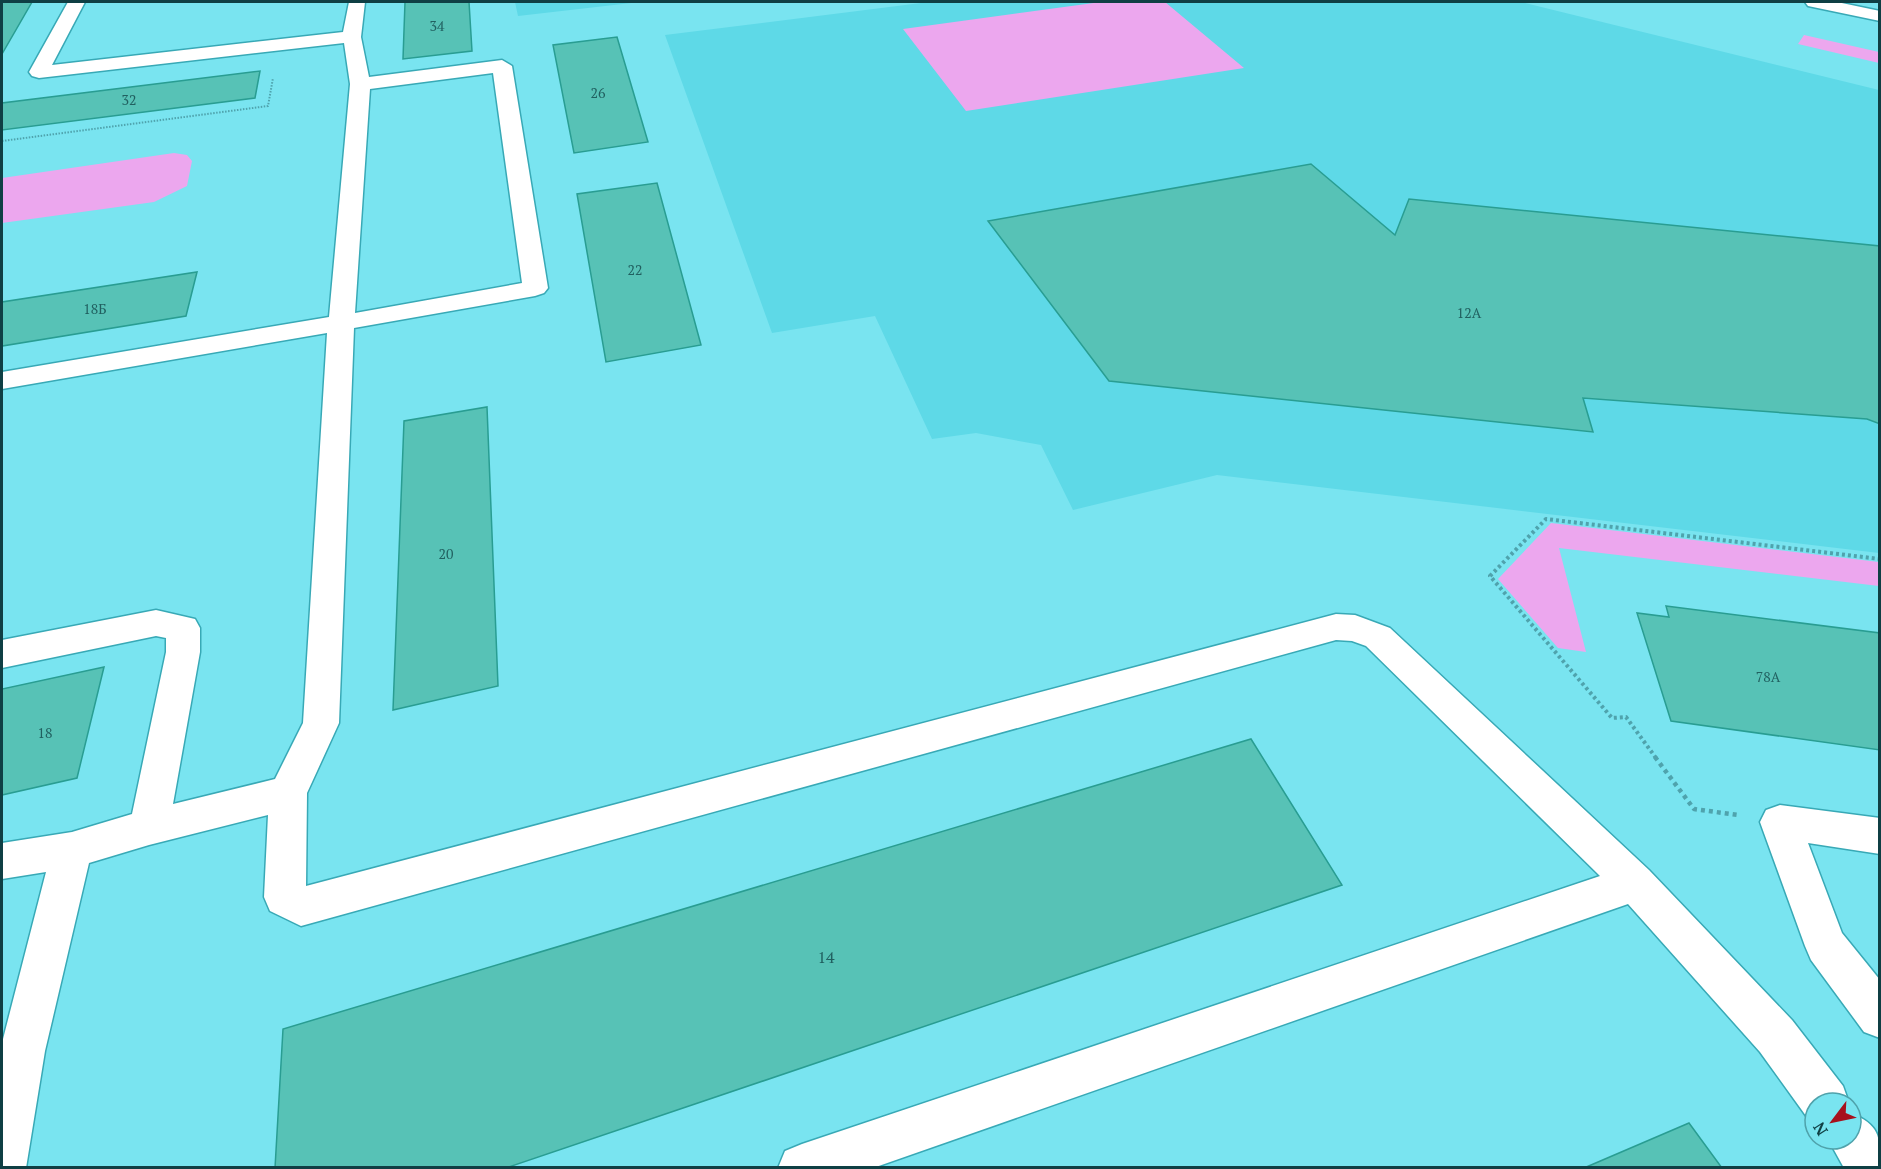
<svg xmlns="http://www.w3.org/2000/svg" width="1881" height="1169" font-family="'PT Serif',serif">
	<style>
		.built { fill: #5ed9e7 }
		.green { fill: #eca7ee }
		.building { fill: #57c2b6; stroke: #299d92; stroke-width: 1.5 }
		.lines { fill: none; stroke-linecap: round; stroke-linejoin: round }
		.minor-casing { stroke: #38a9b6; stroke-width: 3 }
		.path-far2 { stroke: #4fa3ad; stroke-width: 2; stroke-dasharray: 1.5 1.5; stroke-linecap: butt }
		.path-far1 { stroke: #4fa3ad; stroke-width: 4; stroke-dasharray: 3 3; stroke-linecap: butt }
		.path { stroke: #4fa3ad; stroke-width: 4.5; stroke-dasharray: 4 4; stroke-linecap: butt }
		.minor { fill: #fff; fill-rule: evenodd }
		.labels { text-anchor: middle; stroke-width: 6; stroke-linejoin: round; paint-order: stroke }
		.number-label { font-size: 14px; fill: #216060 }
		.near-number-label { font-size: 16px; fill: #216060 }
	</style>
	<rect width="100%" height="100%" fill="#79e4f0"/>
	<path class="built" d="M 515,2 L 640,2 L 518,16 Z
		M 929,2 L 1521,2 L 1879,90 L 1879,553 L 1217,475 L 1073,510 L 1041,445 L 976,433 L 932,439 L 875,316 L 772,333 L 665,35 Z"/>
	<path class="green" d="M 1101,2 L 1165,2 L 1244,68 L 966,111 L 903,29 Z
		M 1804,35 L 1879,52 L 1879,63 L 1798,44 Z
		M 174,153 L 187,155 L 192,161 L 187,186 L 154,202 L 2,223 L 2,178 Z
		M 1551,523 L 1879,562 L 1879,586 L 1559,548 L 1586,652 L 1558,648 L 1498,579 Z"/>
	<path class="building" d="M 2,2 L 32,2 L 2,54 Z
		M 405,2 L 469,2 L 472,51 L 403,59 Z
		M 617,37 L 648,142 L 574,153 L 553,45 Z
		M 260,71 L 255,98 L 2,130 L 2,103 Z
		M 1311,164 L 1395,235 L 1409,199 L 1880,246 L 1880,424 L 1867,419 L 1583,398 L 1593,432 L 1109,381 L 988,221 Z
		M 657,183 L 701,345 L 606,362 L 577,194 Z
		M 197,272 L 186,316 L 2,346 L 2,302 Z
		M 487,407 L 498,686 L 393,710 L 404,421 Z
		M 1666,606 L 1880,633 L 1880,750 L 1671,721 L 1637,613 L 1669,617 Z
		M 104,667 L 77,778 L 2,795 L 2,689 Z
		M 1251,739 L 1342,885 L 506,1168 L 275,1168 L 283,1029 Z
		M 1689,1123 L 1722,1168 L 1584,1168 Z"/>
	<g class="lines">
		<g class="minor-casing">
			<path id="minor" d="M 68,2 L 85,2 L 52,65 L 343,32 L 349,2 L 365,2 L 361,37 L 369,77 L 502,60 L 512,66 L 548,288 L 544,293 L 535,296 L 354,328 L 339,723 L 307,793 L 306,886 L 1336,614 L 1355,615 L 1390,628 L 1649,870 L 1792,1020 L 1843,1086 L 1849,1103 L 1815,1103 L 1815,1122 L 1809,1120 L 1760,1052 L 1628,904 L 873,1168 L 778,1168 L 785,1151 L 802,1144 L 1600,876 L 1366,646 L 1352,641 L 1336,640 L 301,926 L 270,911 L 264,897 L 268,815 L 149,845 L 89,863 L 45,1051 L 26,1168 L 2,1168 L 2,1043 L 46,872 L 2,879 L 2,843 L 72,832 L 132,814 L 166,652 L 166,638 L 156,636 L 2,668 L 2,640 L 156,610 L 195,619 L 200,628 L 200,652 L 173,804 L 275,779 L 303,723 L 327,333 L 2,389 L 2,372 L 329,317 L 350,84 L 344,43 L 39,78 L 32,76 L 29,72 ZM 493,73 L 522,283 L 355,313 L 370,89 Z
				M 1805,2 L 1837,2 L 1880,11 L 1880,21 L 1808,6 Z
				M 1780,805 L 1880,818 L 1880,854 L 1808,843 L 1842,933 L 1880,980 L 1880,1038 L 1864,1032 L 1811,960 L 1805,946 L 1760,822 L 1766,810 Z
				M 1851,1113 C 1881,1126 1880,1137 1880,1168 L 1844,1168 L 1828,1139 L 1851,1139 Z"/>
		</g>
		<path class="path-far2" d="M 2,141 L 268,106 L 273,78"/>
		<path class="path-far1" d="M 1656,758 L 1626,717 L 1612,718 L 1490,576 L 1546,519 L 1880,559"/>
		<path class="path" d="M 1655,757 L 1694,809 L 1738,815"/>
		<use href="#minor" class="minor"/>
	</g>
	<g class="labels">
		<g class="number-label">
			<text x="437" y="31">34</text>
			<text x="598" y="98">26</text>
			<text x="129" y="105">32</text>
			<text x="635" y="275">22</text>
			<text x="95" y="314">18Б</text>
			<text x="1469" y="318">12А</text>
			<text x="446" y="559">20</text>
			<text x="1768" y="682">78А</text>
			<text x="45" y="738">18</text>
		</g>
		<g class="near-number-label">
			<text x="826" y="963">14</text>
		</g>
	</g>
	<rect width="1881" height="1169" fill="none" stroke="#0f3f44" stroke-width="6"/>
	<g transform="translate(1833 1121) rotate(238)"><circle r="28" fill="#79e4f0" stroke="#4fa2ab" stroke-width="1.5"/>
	<path d="M0-4.5L10 22L0 15L-10 22Z" fill="#a7111d"/>
	<text y="-9" font-size="16" font-weight="bold" text-anchor="middle" fill="#0f3f44">N</text>
	</g>
</svg>
